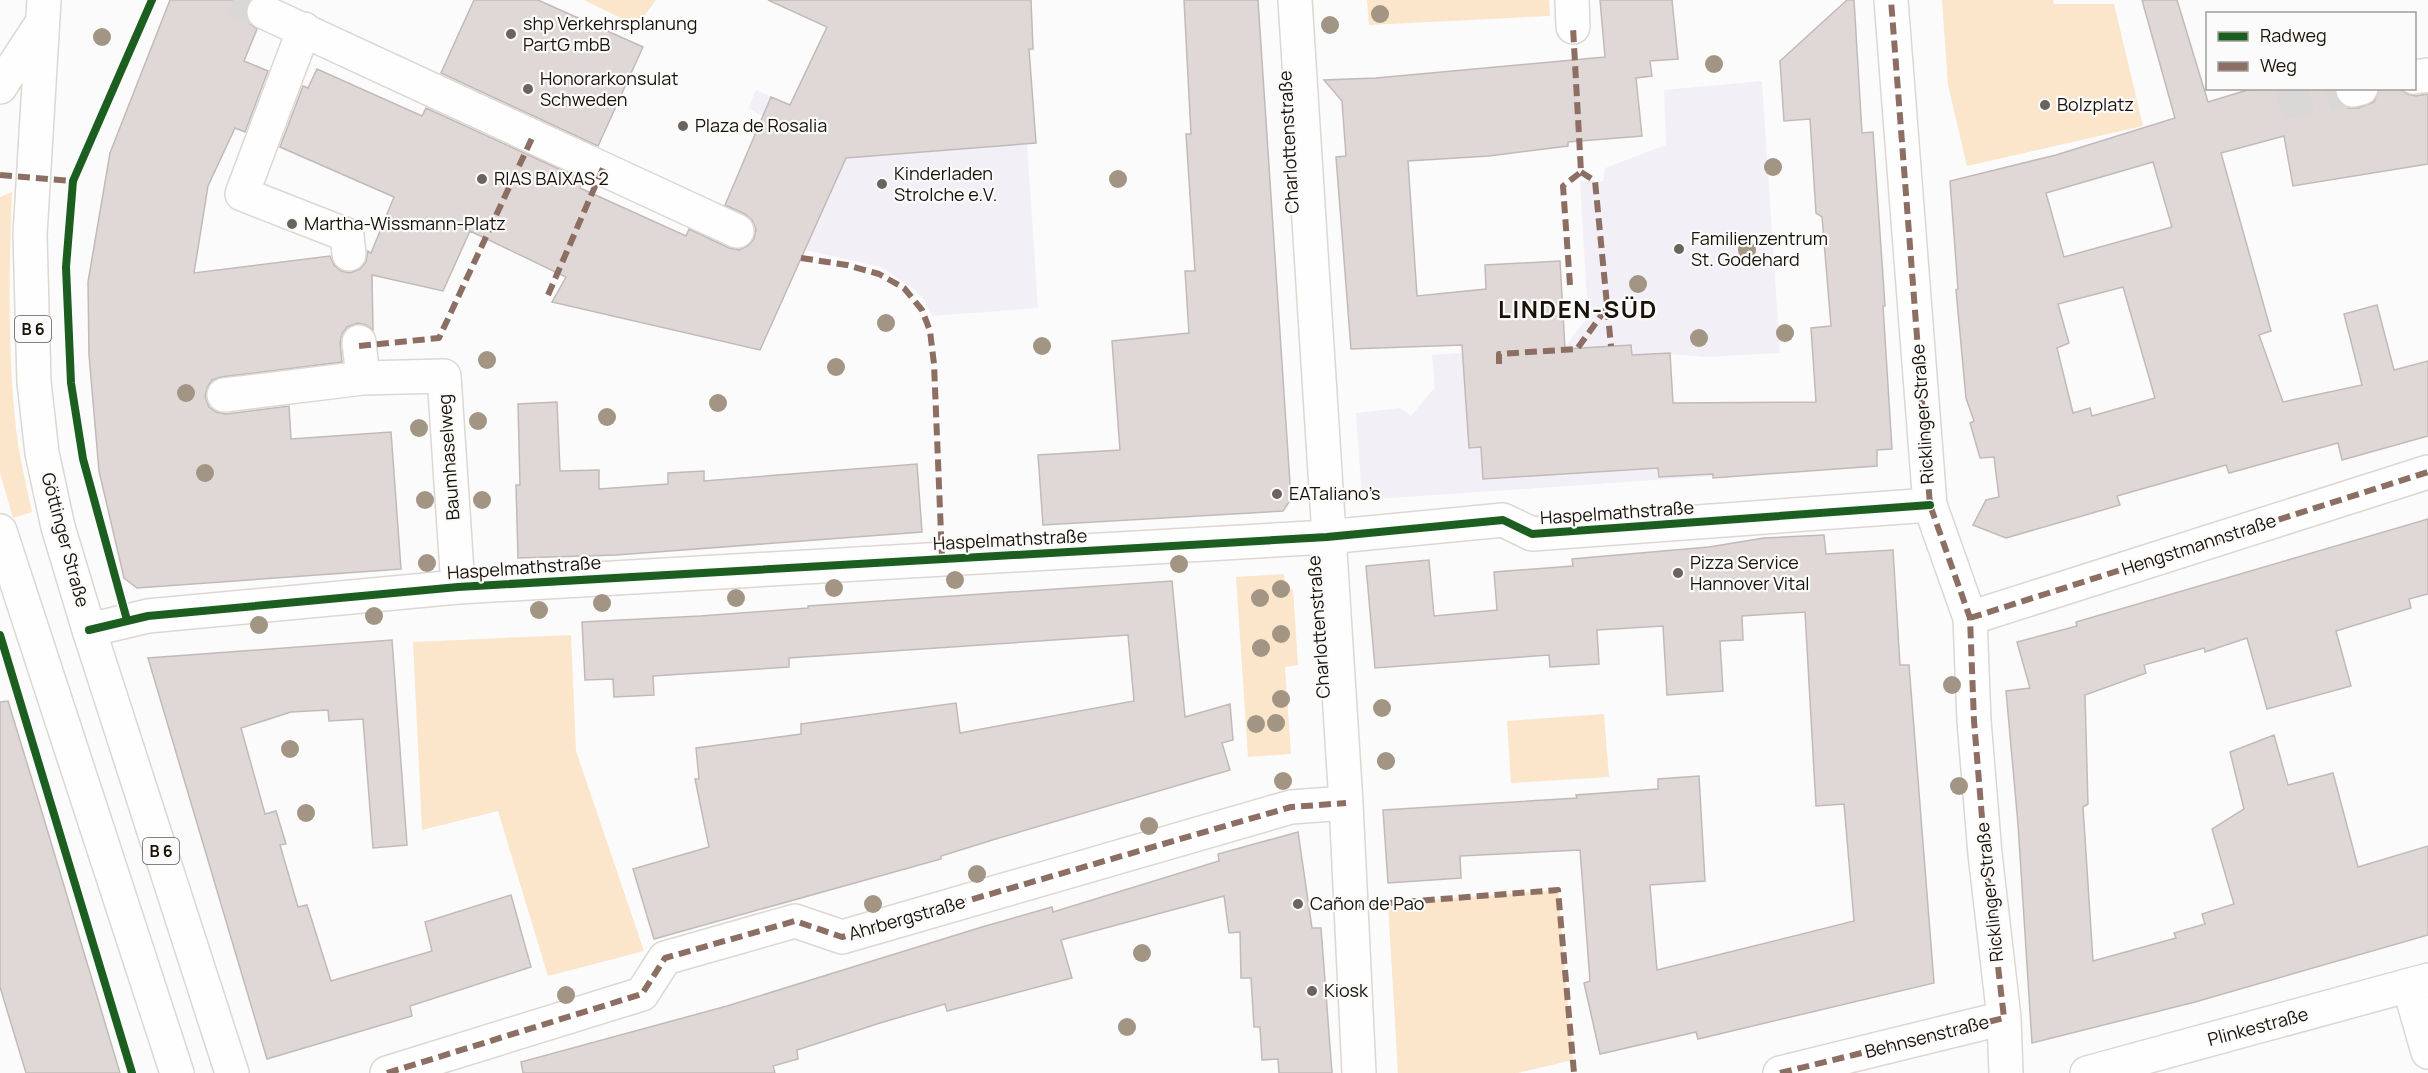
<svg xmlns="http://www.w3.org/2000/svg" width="2428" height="1073" font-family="Manrope,sans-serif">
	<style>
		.education { fill: #f2eff7 }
		.green { fill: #fbe5cb }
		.building { fill: #e0d8d7; stroke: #c1bab8; stroke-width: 1.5; fill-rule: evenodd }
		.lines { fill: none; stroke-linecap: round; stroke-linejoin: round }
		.minor-tunnel { stroke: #d9d8d6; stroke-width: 33; stroke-dasharray: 33 16; stroke-linecap: butt }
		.minor-casing { stroke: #dcd7d1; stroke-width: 36 }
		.major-casing { stroke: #dcd7d1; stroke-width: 36 }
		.minor { stroke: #fefefe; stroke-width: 33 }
		.major { stroke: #fefefe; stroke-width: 33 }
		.quiet { stroke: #8d6e63; stroke-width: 6; stroke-dasharray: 12 6; stroke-linecap: butt }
		.cycleway-casing { stroke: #fbfbfb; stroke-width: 11 }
		.cycleway { stroke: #1b5e20; stroke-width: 8 }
		.tree { fill: #a39583 }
		.poi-dot { fill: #69645c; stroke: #fbfbfb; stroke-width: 2 }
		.labels { text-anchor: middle; stroke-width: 4.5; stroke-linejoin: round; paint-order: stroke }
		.shield { fill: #fbfbfb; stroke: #5e5850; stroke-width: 1.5 }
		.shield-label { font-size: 16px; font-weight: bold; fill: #1a1207 }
		.poi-label { font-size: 18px; fill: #1a1207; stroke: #fbfbfb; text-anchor: start }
		.street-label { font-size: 18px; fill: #1a1207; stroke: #fbfbfb }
		.district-label { font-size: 24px; font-weight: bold; letter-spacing: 1.5px; fill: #1a1207; stroke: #fbfbfb }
	</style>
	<rect width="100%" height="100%" fill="#fbfbfb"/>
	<path class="education" d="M 1762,81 L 1780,353 L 1707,357 L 1670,354 L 1674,410 L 1709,408 L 1713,476 L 1362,500 L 1356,413 L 1401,408 L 1411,416 L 1435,387 L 1432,355 L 1566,345 L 1588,317 L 1580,181 L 1603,181 L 1605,168 L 1666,145 L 1664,90 Z
		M 756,90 L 791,105 L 1027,143 L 1038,308 L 932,316 L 925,301 L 915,290 L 881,267 L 805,250 L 721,213 L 763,116 L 748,108 Z"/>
	<path class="green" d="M 584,0 L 656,0 L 637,26 Z
		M 1367,0 L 1549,0 L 1550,16 L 1369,25 Z
		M 1942,0 L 2053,0 L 2054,4 L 2114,4 L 2143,126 L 1967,166 L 1948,85 Z
		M 12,192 C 9,276 7,361 18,444 C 22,467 27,490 32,512 L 13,518 L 0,473 L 0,197 Z
		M 1284,574 L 1285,589 L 1293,589 L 1298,665 L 1285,667 L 1291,754 L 1248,757 L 1236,577 Z
		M 571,635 L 576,751 L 644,951 L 548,976 L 498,811 L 422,830 L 413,642 Z
		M 1604,714 L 1609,777 L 1511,783 L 1507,721 Z
		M 1558,890 L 1573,1060 L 1518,1073 L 1398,1073 L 1388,903 Z"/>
	<path class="building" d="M 170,0 L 250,0 L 245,14 L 249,23 L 257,29 L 244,61 L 268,71 L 245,132 L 235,128 L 208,186 L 194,273 L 330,256 L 334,265 L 341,271 L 350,273 L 360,269 L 366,262 L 368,251 L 371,253 L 394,197 L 280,147 L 303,86 L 308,88 L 317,69 L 422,116 L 426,108 L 583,180 L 580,188 L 686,236 L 689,229 L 729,248 L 739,250 L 748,246 L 754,239 L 756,229 L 752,220 L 745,214 L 725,205 L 771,97 L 790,105 L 827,27 L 768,0 L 1031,0 L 1033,49 L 1029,49 L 1036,143 L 846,158 L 760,350 L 552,302 L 566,277 L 470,231 L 443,291 L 372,275 L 373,330 L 366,325 L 358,323 L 347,327 L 342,334 L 340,343 L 342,362 L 221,377 L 212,380 L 207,388 L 205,397 L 209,407 L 216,412 L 226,414 L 289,406 L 291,439 L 391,432 L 401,569 L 137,588 L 124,578 L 99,471 L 89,355 L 88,282 L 110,153 Z
		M 474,0 L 538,0 L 643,47 L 598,146 L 441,73 Z
		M 1184,0 L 1258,0 L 1291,499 L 1283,511 L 1043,525 L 1038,455 L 1120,450 L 1112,341 L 1189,333 L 1185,271 L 1195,271 L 1186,134 L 1191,134 Z
		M 1600,0 L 1672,0 L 1678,59 L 1650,61 L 1652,76 L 1636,78 L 1642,136 L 1568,142 L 1568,146 L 1489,156 L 1408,161 L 1417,296 L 1486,289 L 1485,265 L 1560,261 L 1565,349 L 1631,345 L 1632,355 L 1670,353 L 1673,403 L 1816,402 L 1811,328 L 1831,326 L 1822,217 L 1816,213 L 1810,119 L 1784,121 L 1780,61 L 1847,0 L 1854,0 L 1862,133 L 1873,132 L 1885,306 L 1883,306 L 1892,449 L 1877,450 L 1877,466 L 1713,478 L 1713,474 L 1659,477 L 1658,468 L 1483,479 L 1481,447 L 1469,448 L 1462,345 L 1351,349 L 1336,157 L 1346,156 L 1342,101 L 1324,80 L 1376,78 L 1605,57 Z
		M 2142,0 L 2177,0 L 2208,102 L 2254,88 L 2335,88 L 2339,103 L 2348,108 L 2358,108 L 2374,102 L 2379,88 L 2399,88 L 2407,94 L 2416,96 L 2428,94 L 2428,164 L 2293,186 L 2284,136 L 2221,153 L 2271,331 L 2259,335 L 2283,402 L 2362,385 L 2344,314 L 2377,305 L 2394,370 L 2428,361 L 2428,436 L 2342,460 L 2338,443 L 2229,473 L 2226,465 L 2117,496 L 2120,505 L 2006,538 L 1973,525 L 1986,500 L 1999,497 L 1994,457 L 1980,458 L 1970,423 L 1974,421 L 1966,398 L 1956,290 L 1958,289 L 1950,181 L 2056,155 L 2175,118 ZM 2153,162 L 2172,227 L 2064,257 L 2046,193 ZM 2123,287 L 2155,398 L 2092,416 L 2090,408 L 2073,413 L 2057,348 L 2069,343 L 2058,304 Z
		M 557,402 L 560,471 L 599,470 L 599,489 L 668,484 L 668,473 L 704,471 L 704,481 L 917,464 L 922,532 L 616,555 L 518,558 L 516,485 L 520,485 L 518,404 Z
		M 2428,519 L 2428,594 L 2409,599 L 2411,608 L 2336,631 L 2351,686 L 2267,709 L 2247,638 L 2205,652 L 2204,648 L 2144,665 L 2146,673 L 2085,695 L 2088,804 L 2083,807 L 2093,961 L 2176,938 L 2174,933 L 2205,924 L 2202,914 L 2234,904 L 2212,829 L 2244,809 L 2230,752 L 2274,735 L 2288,785 L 2333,773 L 2358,867 L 2428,846 L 2428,935 L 2195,1002 L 2032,1043 L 2018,824 L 2006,691 L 2030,688 L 2017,642 L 2077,626 L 2076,622 Z
		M 1824,535 L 1826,554 L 1893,550 L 1900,665 L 1909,665 L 1934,983 L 1698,1039 L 1696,1032 L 1600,1054 L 1584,983 L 1590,981 L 1580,850 L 1460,856 L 1461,878 L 1388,883 L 1383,810 L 1577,798 L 1576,795 L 1658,789 L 1658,779 L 1699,776 L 1705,881 L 1650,885 L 1657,970 L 1854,921 L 1844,804 L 1816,806 L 1805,612 L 1742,616 L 1743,640 L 1720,641 L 1723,691 L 1667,695 L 1663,626 L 1597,630 L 1599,664 L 1550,667 L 1549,655 L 1375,668 L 1366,566 L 1429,560 L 1434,616 L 1497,610 L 1494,572 L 1573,566 L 1572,559 L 1709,547 L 1764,538 Z
		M 1172,581 L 1185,717 L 1230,704 L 1233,740 L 1222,743 L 1230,770 L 999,838 L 941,856 L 941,859 L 654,939 L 633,869 L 709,847 L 695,779 L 699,779 L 696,748 L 801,734 L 801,724 L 956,703 L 960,733 L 1134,701 L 1128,635 L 789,658 L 789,667 L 653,676 L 654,695 L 614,697 L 613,679 L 585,680 L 582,622 L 700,616 L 808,608 L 808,606 Z
		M 392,640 L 407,845 L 373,848 L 363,719 L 329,721 L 328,710 L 291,712 L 241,728 L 265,814 L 276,811 L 286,844 L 280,845 L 298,907 L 307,905 L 331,981 L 432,951 L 425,922 L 511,895 L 531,967 L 410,1006 L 412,1016 L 267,1059 L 148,658 Z
		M 8,701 L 41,809 L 120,1073 L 26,1073 L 0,987 L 0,702 Z
		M 1298,832 L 1312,928 L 1321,928 L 1332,1073 L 1279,1073 L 1278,1059 L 1262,1060 L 1260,1027 L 1254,1027 L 1251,978 L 1241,978 L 1240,932 L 1229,933 L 1224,896 L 1061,940 L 1072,978 L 947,1011 L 945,1004 L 880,1023 L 797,1050 L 798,1059 L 773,1066 L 775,1073 L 523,1073 L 521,1062 L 727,1006 L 982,927 L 1052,907 L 1053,912 L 1219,861 L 1218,854 Z"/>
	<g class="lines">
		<path class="minor-tunnel" d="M 233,0 L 264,12
			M 2279,104 L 2353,90"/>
		<g class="minor-casing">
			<path id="minor" d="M 1295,0 L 1346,803 L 1359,1073
				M 1572,0 L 1573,27
				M 1891,0 L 1930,505 L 1970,618 L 1974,721 L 1985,854 L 2004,1018 L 2006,1073
				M 264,12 L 737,231
				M 304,29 L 242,194 L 347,235 L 349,254
				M 2414,77 L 2428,75
				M 2353,90 L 2361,88
				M 359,342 L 363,378 L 444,376 L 458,587
				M 224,395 L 363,378
				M 1970,618 L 2428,472
				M 89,630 L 148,616 L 458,587 L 1327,537 L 1503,520 L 1532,534 L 1930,505
				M 2409,986 L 2428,1052
				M 387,1073 L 642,994 L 665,958 L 795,921 L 842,937 L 1291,807 L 1346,803
				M 1780,1073 L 2004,1018
				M 2087,1073 L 2428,980"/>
		</g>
		<g class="major-casing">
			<path id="major" d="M 44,0 L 30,235 L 34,382 L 42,453 L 58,527 L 89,630 L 232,1073
				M 0,87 L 42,23
				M 0,531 L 177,1073"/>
		</g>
		<use href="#minor" class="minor"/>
		<use href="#major" class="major"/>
		<path class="quiet" d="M 1581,172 L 1595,181 L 1611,346
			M 0,175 L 73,181
			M 801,258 L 847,265 L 879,274 L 904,288 L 922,310 L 930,331 L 934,364 L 942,558
			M 1570,285 L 1563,186 L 1581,172 L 1573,27
			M 548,295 L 603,168
			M 359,346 L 439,338 L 533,136
			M 1499,364 L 1499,354 L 1577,349 L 1608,306
			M 1970,618 L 2428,472
			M 1351,906 L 1558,890 L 1574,1073
			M 387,1073 L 642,994 L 665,958 L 795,921 L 842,937 L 1291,807 L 1346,803
			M 1780,1073 L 2004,1018 L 1985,854 L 1974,721 L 1970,618 L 1930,505 L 1891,0"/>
		<g class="cycleway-casing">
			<path id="cycleway" d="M 127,620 L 83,459 L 71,383 L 66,267 L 73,181 L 152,0
				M 89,630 L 148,616 L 458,587 L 1327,537 L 1503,520 L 1532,534 L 1930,505
				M 0,635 L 132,1073"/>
		</g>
		<use href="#cycleway" class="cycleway"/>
	</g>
	<g class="tree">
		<circle cx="1380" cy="14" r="9"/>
		<circle cx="1330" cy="25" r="9"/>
		<circle cx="102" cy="37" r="9"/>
		<circle cx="1714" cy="64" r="9"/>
		<circle cx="1773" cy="167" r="9"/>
		<circle cx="1118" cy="179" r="9"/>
		<circle cx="1747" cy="250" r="9"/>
		<circle cx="1638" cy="284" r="9"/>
		<circle cx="886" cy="323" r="9"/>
		<circle cx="1785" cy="333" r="9"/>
		<circle cx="1699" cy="338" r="9"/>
		<circle cx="1042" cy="346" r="9"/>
		<circle cx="487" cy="360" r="9"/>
		<circle cx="836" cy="367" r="9"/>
		<circle cx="186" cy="393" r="9"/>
		<circle cx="718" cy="403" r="9"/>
		<circle cx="607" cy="417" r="9"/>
		<circle cx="478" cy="421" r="9"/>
		<circle cx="419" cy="428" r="9"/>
		<circle cx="205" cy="473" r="9"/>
		<circle cx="425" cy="500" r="9"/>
		<circle cx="482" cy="500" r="9"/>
		<circle cx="427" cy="563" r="9"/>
		<circle cx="1179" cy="564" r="9"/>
		<circle cx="955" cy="580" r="9"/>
		<circle cx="834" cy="588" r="9"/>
		<circle cx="1281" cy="589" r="9"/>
		<circle cx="736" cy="598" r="9"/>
		<circle cx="1260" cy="598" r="9"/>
		<circle cx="602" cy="603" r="9"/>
		<circle cx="539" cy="610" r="9"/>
		<circle cx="374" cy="616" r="9"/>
		<circle cx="259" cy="625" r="9"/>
		<circle cx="1281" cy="634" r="9"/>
		<circle cx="1261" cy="648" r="9"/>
		<circle cx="1952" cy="685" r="9"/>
		<circle cx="1281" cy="699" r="9"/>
		<circle cx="1382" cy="708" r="9"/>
		<circle cx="1276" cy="723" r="9"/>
		<circle cx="1256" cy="724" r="9"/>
		<circle cx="290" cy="749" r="9"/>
		<circle cx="1386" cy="761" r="9"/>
		<circle cx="1283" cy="781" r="9"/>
		<circle cx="1959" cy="786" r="9"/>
		<circle cx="306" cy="813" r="9"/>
		<circle cx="1149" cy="826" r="9"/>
		<circle cx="977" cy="874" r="9"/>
		<circle cx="873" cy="904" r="9"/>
		<circle cx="1142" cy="953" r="9"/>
		<circle cx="566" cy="995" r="9"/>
		<circle cx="1127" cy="1027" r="9"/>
	</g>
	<g class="poi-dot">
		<circle cx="511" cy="34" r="6"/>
		<circle cx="528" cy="89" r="6"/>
		<circle cx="2045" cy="105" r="6"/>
		<circle cx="683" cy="126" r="6"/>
		<circle cx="482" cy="179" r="6"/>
		<circle cx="882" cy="184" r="6"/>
		<circle cx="292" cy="224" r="6"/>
		<circle cx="1679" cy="249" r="6"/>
		<circle cx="1277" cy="494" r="6"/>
		<circle cx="1678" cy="573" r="6"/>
		<circle cx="1298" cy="904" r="6"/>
		<circle cx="1312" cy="991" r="6"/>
	</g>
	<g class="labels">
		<g class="shield">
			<rect x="15" y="316" width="36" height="26" rx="4.5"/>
			<rect x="143" y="838" width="36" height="26" rx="4.5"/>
		</g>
		<g class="shield-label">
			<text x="33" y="335">B 6</text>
			<text x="161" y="857">B 6</text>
		</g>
		<g class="poi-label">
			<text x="523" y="30">shp Verkehrsplanung<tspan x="523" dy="21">PartG mbB</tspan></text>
			<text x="540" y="85">Honorarkonsulat<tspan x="540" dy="21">Schweden</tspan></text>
			<text x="2057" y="111">Bolzplatz</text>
			<text x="695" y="132">Plaza de Rosalia</text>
			<text x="894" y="180">Kinderladen<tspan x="894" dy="21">Strolche e.V.</tspan></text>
			<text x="494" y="185">RIAS BAIXAS 2</text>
			<text x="304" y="230">Martha-Wissmann-Platz</text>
			<text x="1691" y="245">Familienzentrum<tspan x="1691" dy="21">St. Godehard</tspan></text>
			<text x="1289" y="500">EATaliano’s</text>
			<text x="1690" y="569">Pizza Service<tspan x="1690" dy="21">Hannover Vital</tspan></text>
			<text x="1310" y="910">Cañon de Pao</text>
			<text x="1324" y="997">Kiosk</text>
		</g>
		<g class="street-label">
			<text transform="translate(1289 142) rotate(-93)" y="6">Charlottenstraße</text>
			<text transform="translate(1923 414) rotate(-94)" y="6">Ricklinger Straße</text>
			<text transform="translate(449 457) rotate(-94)" y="6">Baumhaselweg</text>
			<text transform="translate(1617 513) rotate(-4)" y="6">Haspelmathstraße</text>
			<text transform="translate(65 540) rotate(75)" y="6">Göttinger Straße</text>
			<text transform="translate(1010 540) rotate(-3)" y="6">Haspelmathstraße</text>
			<text transform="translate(2199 545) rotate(-18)" y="6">Hengstmannstraße</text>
			<text transform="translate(524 568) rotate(-4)" y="6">Haspelmathstraße</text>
			<text transform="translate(1319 627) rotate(-94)" y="6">Charlottenstraße</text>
			<text transform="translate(1990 892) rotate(-96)" y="6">Ricklinger Straße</text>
			<text transform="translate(907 918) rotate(-16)" y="6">Ahrbergstraße</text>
			<text transform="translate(2258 1027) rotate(-15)" y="6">Plinkestraße</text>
			<text transform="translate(1927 1037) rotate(-14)" y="6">Behnsenstraße</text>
		</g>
		<g class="district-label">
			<text x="1578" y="318">LINDEN-SÜD</text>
		</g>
	</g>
	<rect x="2206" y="12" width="210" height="78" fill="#fbfbfb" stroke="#a19e99" stroke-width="1.5"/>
	<rect x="2218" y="32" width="30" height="9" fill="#1b5e20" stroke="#a19e99" stroke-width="1.5"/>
	<text x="2260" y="42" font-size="18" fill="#1a1207">Radweg</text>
	<rect x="2218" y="62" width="30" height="9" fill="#8d6e63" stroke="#a19e99" stroke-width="1.5"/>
	<text x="2260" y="72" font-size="18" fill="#1a1207">Weg</text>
</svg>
